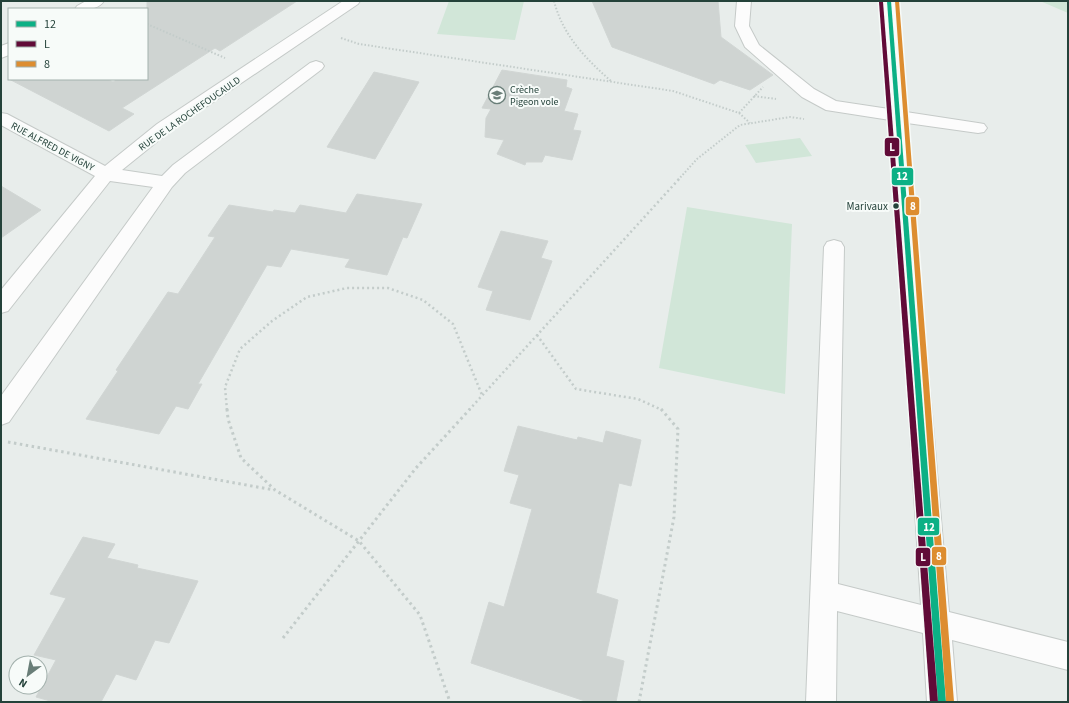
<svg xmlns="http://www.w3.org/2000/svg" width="1069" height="703" font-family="'Source Sans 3',sans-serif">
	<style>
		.green { fill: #d1e6d8 }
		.building { fill: #cfd4d2; stroke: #d1d6d4 }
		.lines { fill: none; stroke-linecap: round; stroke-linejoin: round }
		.minor-casing { stroke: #c5cac8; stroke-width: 2 }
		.path-far2 { stroke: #c3ccca; stroke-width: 2; stroke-dasharray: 1.5 2; stroke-linecap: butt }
		.path-far1 { stroke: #c3ccca; stroke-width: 2.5; stroke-dasharray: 2 3; stroke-linecap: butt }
		.path { stroke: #c3ccca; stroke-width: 3; stroke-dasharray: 2.5 3.5; stroke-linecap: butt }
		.minor { fill: #fcfcfc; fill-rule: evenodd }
		.bus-1-casing { stroke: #f7fbf9; stroke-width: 3 }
		.bus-2-casing { stroke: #f7fbf9; stroke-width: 3 }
		.bus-3-casing { stroke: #f7fbf9; stroke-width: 3 }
		.bus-1 { fill: #0cb085; fill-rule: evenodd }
		.bus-2 { fill: #610b38; fill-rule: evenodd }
		.bus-3 { fill: #dd8d30; fill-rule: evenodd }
		.bus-dot { fill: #24423a; stroke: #f7fbf9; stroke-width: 1.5 }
		.labels { text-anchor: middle; stroke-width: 4; stroke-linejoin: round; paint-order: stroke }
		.far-poi-label { font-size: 10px; fill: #24423a; stroke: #f7fbf9; text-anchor: start }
		.far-street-label { font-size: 10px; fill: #24423a; stroke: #f7fbf9 }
		.bus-label { font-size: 11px; fill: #24423a; stroke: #f7fbf9; text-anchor: end }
		.line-badge { stroke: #f7fbf9; stroke-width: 1.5 }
		.badge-label { font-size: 11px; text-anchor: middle; font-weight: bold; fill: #fff }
	</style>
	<rect width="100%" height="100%" fill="#e8edeb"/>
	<path class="green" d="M 449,1 L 524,1 L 515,40 L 437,34 Z
		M 1040,1 L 1068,1 L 1068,13 Z
		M 800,138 L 812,156 L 756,163 L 745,145 Z
		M 687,207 L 792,224 L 785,394 L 659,368 Z"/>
	<path class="building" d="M 147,1 L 297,1 L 220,51 L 215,48 L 122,108 L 134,114 L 109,131 L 9,79 L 107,79 L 113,82 L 118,79 L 147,79 Z
		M 592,1 L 718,1 L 721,37 L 773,75 L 750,90 L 720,80 L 714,84 L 612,47 Z
		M 502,70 L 567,80 L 566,87 L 572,89 L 564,111 L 578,114 L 573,130 L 581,131 L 572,160 L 545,155 L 542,162 L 526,162 L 525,165 L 497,154 L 504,140 L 485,137 L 486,118 L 491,109 L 482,108 Z
		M 374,72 L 419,82 L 375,159 L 327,147 Z
		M 1,186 L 41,210 L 1,238 Z
		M 357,194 L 422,204 L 407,238 L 403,237 L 387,275 L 345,267 L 350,259 L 291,249 L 281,267 L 267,265 L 198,384 L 202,384 L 188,409 L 176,406 L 159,434 L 86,419 L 118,371 L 116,370 L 168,292 L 178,294 L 215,237 L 208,236 L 229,205 L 273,212 L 274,210 L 295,213 L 300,205 L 346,213 Z
		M 501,231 L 548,241 L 541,258 L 552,261 L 530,320 L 486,310 L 493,291 L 478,287 Z
		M 518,426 L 577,440 L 578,437 L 603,443 L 606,431 L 641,440 L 631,486 L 619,483 L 596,593 L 618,600 L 606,656 L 624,661 L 616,702 L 588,702 L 471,663 L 489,602 L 504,607 L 532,509 L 510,503 L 519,475 L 504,471 Z
		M 83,537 L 115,544 L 107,558 L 138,565 L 137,568 L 198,581 L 169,643 L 155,640 L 136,680 L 116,674 L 101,702 L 54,702 L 36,697 L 56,660 L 34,655 L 66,598 L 50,594 Z"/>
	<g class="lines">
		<g class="minor-casing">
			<path id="minor" d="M 86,1 L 104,1 C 97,11 85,9 75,9 L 77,6 Z
				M 343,1 L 360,1 L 358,4 L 169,132 L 122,170 L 162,176 L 173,165 L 310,63 L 316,61 L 322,63 L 324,66 L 322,69 L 185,173 L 172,187 L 9,422 L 1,425 L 1,396 L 153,187 L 110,181 L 8,311 L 1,313 L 1,290 L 95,176 L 1,125 L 1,113 L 7,114 L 105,166 L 157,124 Z
				M 737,1 L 751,1 L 749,26 L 759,45 L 814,89 L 836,101 L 889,109 L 882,1 L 896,1 L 906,112 L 978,123 L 984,124 L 987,128 L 984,132 L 978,133 L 907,123 L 949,612 L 1068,642 L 1068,670 L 952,640 L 957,702 L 927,702 L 923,633 L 837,611 L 836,702 L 806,702 L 824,247 L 827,242 L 834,240 L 841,242 L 844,247 L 838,584 L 921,605 L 890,120 L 826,110 L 802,97 L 745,47 L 735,26 Z
				M 9,43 L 9,55 L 1,58 L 1,46 Z"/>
		</g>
		<path class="path-far2" d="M 554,1 C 563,36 586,59 612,82
			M 147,24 L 225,58
			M 341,38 L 359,44 L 673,91 L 739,113 L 750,123
			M 754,96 L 776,99
			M 739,113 L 763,87
			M 678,180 L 697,159 L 740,125 L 790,117 L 804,119"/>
		<path class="path-far1" d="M 537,335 L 576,389 L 638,399 L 662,410
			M 227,410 L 225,387 L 240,349 L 272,321 L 307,297 L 347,288 L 388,288 L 423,300 L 453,324 L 482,395
			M 469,410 L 679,179"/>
		<path class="path" d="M 227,409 L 228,419 L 241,458 L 275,490 L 359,541 L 420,615 L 450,702
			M 8,442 L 274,490
			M 283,638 L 416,468 L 470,409
			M 639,702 L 674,517 L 678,429 L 661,409"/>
		<use href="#minor" class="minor"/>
		<g class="bus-1-casing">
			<path id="bus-1" d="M 887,1 L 891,1 L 946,702 L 938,702 Z"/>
		</g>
		<g class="bus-2-casing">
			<path id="bus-2" d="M 880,1 L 883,2 L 938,702 L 930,702 L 879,2 Z"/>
		</g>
		<g class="bus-3-casing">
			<path id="bus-3" d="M 895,1 L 899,1 L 954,702 L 946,702 L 946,701 Z"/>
		</g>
		<use href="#bus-1" class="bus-1"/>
		<use href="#bus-2" class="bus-2"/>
		<use href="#bus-3" class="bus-3"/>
	</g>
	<defs>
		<g id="school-ring" transform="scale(0.9)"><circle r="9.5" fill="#f7fbf9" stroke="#697e78" stroke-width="1.5"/><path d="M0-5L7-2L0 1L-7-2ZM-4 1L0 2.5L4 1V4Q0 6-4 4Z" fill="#697e78"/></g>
	</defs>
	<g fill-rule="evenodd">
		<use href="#school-ring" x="497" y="95"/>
	</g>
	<circle class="bus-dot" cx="896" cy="206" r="3.5"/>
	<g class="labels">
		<g class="far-poi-label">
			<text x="510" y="93">Crèche<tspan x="510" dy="12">Pigeon vole</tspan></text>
		</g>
		<g class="far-street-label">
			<text transform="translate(189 113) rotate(-35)" y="4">RUE DE LA ROCHEFOUCAULD</text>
			<text transform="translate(53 146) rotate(28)" y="4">RUE ALFRED DE VIGNY</text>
		</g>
		<g class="bus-label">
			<text x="888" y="210">Marivaux</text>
		</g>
	</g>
	<g class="line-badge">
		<rect x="884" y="137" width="16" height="20" rx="4" fill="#610b38"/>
		<rect x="891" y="167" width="23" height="19" rx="4" fill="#0cb085"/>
		<rect x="905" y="196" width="15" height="20" rx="4" fill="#dd8d30"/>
		<rect x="917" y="517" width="23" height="19" rx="4" fill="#0cb085"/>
		<rect x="931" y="546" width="16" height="20" rx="4" fill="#dd8d30"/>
		<rect x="915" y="547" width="16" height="20" rx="4" fill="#610b38"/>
	</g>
	<g class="badge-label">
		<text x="892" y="151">L</text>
		<text x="902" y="180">12</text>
		<text x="913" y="210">8</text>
		<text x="929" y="531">12</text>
		<text x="939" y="560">8</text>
		<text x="923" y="561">L</text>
	</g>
	<rect width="1069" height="703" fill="none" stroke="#24423a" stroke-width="4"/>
	<rect x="8" y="8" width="140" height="72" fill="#f7fbf9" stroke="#a3b1ad"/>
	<rect x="16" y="21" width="20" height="6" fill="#0cb085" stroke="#a3b1ad"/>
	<text x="44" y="28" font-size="12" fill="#24423a">12</text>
	<rect x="16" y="41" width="20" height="6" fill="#610b38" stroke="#a3b1ad"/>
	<text x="44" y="48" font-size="12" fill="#24423a">L</text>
	<rect x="16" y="61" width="20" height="6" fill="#dd8d30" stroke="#a3b1ad"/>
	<text x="44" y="68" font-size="12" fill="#24423a">8</text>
	<g transform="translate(28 675) rotate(212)"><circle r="19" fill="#f7fbf9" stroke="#a3b1ad"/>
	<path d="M0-3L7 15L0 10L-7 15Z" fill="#697e78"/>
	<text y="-6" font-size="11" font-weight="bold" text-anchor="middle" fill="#24423a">N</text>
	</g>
</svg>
